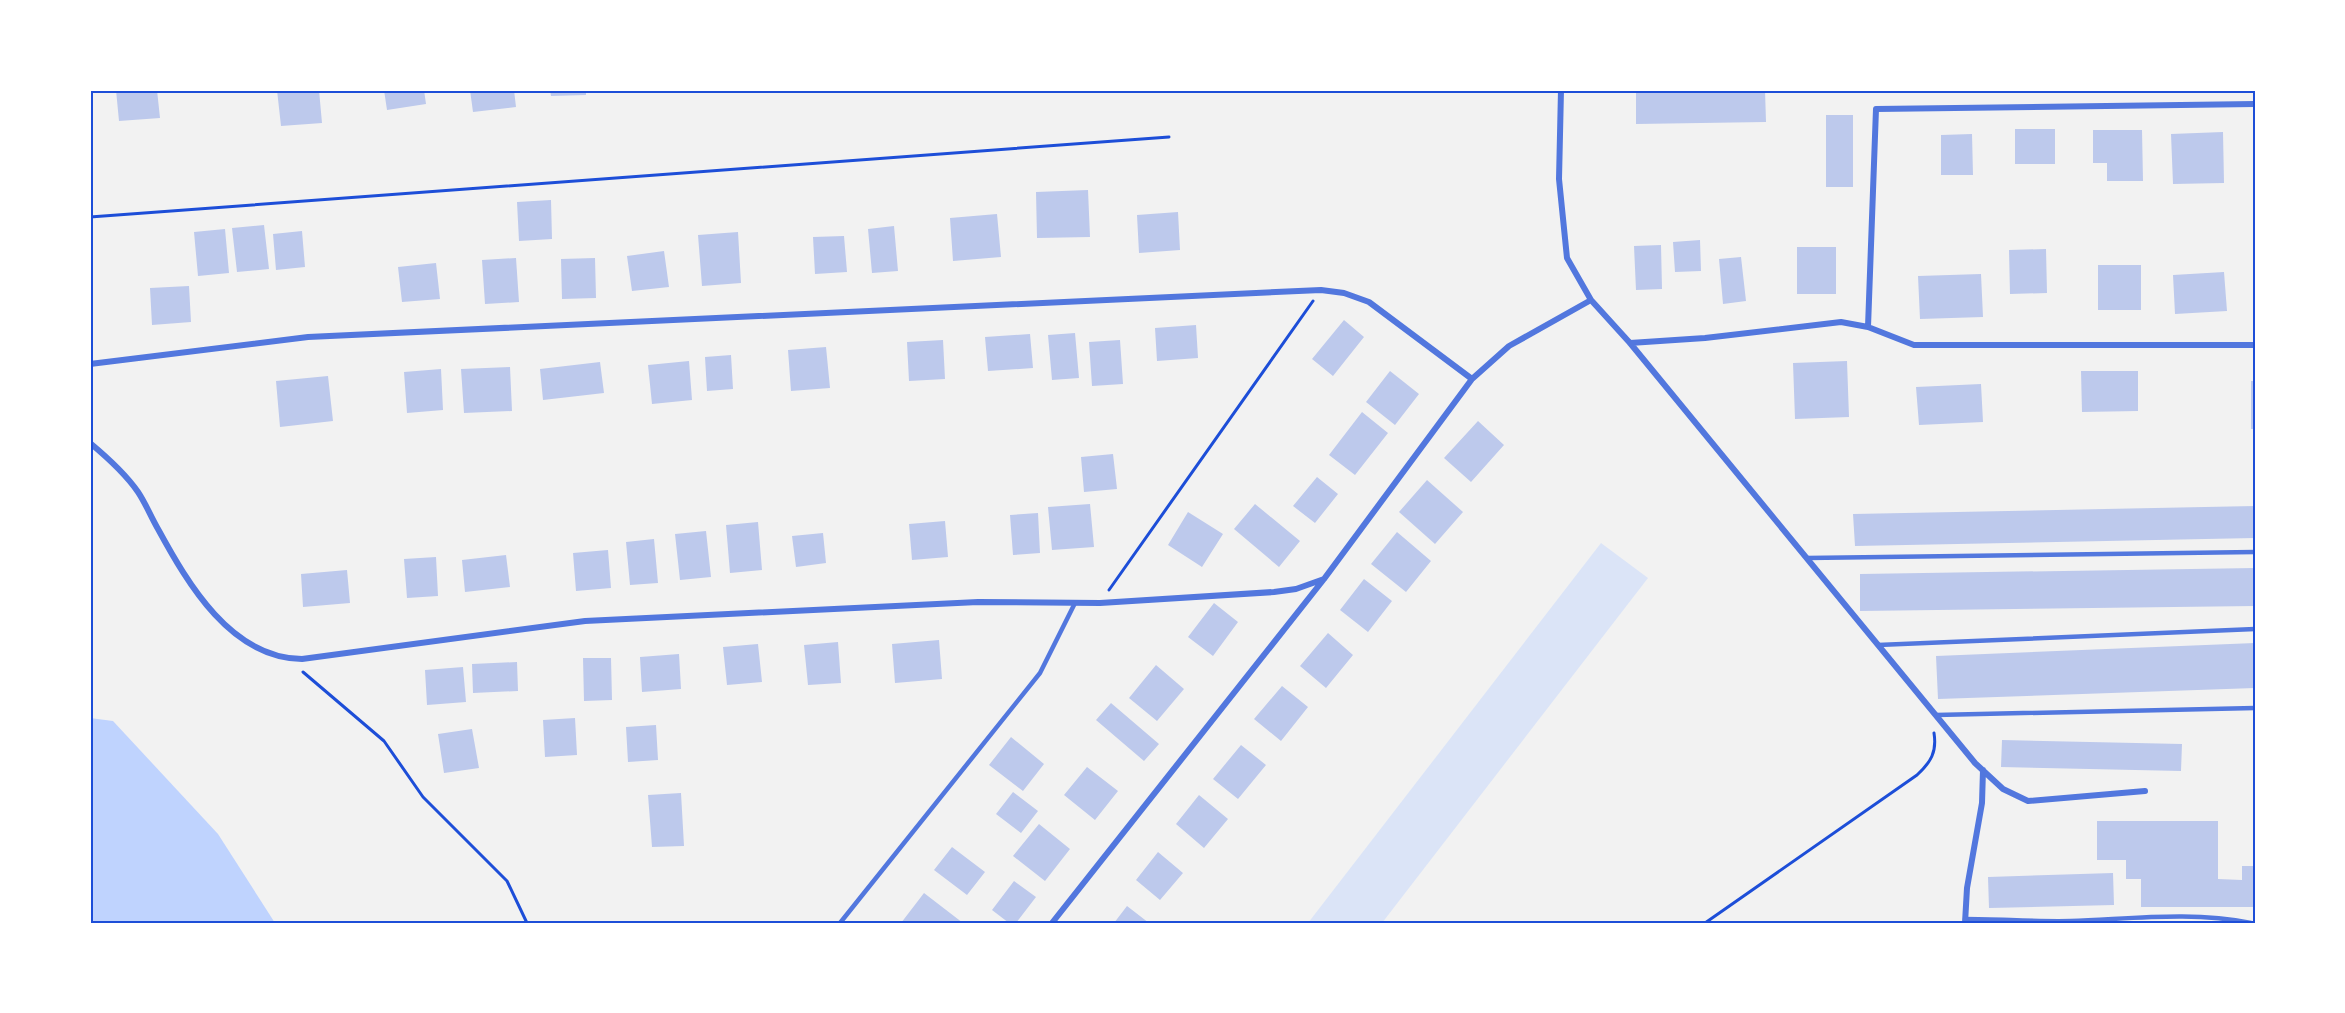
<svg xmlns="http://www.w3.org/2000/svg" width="2345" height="1013" font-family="Helvetica,sans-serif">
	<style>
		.green { fill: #dbe4f7 }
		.water { fill: #bfd3fe }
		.building { fill: #bdc9ec }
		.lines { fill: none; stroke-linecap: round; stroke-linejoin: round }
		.path { stroke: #1d4ed8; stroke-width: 3 }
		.service { stroke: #5277de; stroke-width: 4.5 }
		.minor { stroke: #5277de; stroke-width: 6 }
		.neatline { fill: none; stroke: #1d4ed8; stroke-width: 2 }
	</style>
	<rect width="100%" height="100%" fill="#f2f2f2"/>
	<path class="green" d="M 1601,543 L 1648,578 L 1382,923 L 1308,923 Z"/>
	<path class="water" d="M 90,718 L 113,721 L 218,834 L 275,923 L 90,923 Z"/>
	<path class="building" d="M 116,90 L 157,90 L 160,118 L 119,121 Z
		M 277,90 L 319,90 L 322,123 L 281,126 Z
		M 384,90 L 424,90 L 426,104 L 387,110 Z
		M 470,90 L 514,90 L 516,107 L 473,112 Z
		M 550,90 L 586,90 L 586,95 L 551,96 Z
		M 1361,90 L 1442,90 L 1442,93 L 1361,92 Z
		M 1636,90 L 1765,90 L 1766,122 L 1636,124 Z
		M 1826,115 L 1853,115 L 1853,187 L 1826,187 Z
		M 2015,129 L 2055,129 L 2055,164 L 2015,164 Z
		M 2093,130 L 2142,130 L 2143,181 L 2107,181 L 2107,163 L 2093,163 Z
		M 2223,132 L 2224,183 L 2173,184 L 2171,134 Z
		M 1972,134 L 1973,175 L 1941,175 L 1941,135 Z
		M 1088,190 L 1090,237 L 1037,238 L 1036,192 Z
		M 551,200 L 552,239 L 519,241 L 517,202 Z
		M 1178,212 L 1180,250 L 1139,253 L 1137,215 Z
		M 997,214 L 1001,257 L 953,261 L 950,218 Z
		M 264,225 L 269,269 L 237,272 L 232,228 Z
		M 894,226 L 898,271 L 872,273 L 868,229 Z
		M 225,229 L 229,273 L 198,276 L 194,232 Z
		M 302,231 L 305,267 L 276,270 L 273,234 Z
		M 738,232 L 741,283 L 702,286 L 698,235 Z
		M 844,236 L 847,272 L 815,274 L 813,237 Z
		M 1700,240 L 1701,271 L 1675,272 L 1673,242 Z
		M 1661,245 L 1662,289 L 1636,290 L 1634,246 Z
		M 1797,247 L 1836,247 L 1836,294 L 1797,294 Z
		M 2046,249 L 2047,293 L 2010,294 L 2009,250 Z
		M 664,251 L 669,287 L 632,291 L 627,256 Z
		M 1741,257 L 1746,301 L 1723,304 L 1719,259 Z
		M 516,258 L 519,302 L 485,304 L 482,260 Z
		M 595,258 L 596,298 L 562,299 L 561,259 Z
		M 436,263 L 440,299 L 402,302 L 398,267 Z
		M 2098,265 L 2141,265 L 2141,310 L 2098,310 Z
		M 2224,272 L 2227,311 L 2175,314 L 2173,275 Z
		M 1981,274 L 1983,317 L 1920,319 L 1918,276 Z
		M 189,286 L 191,322 L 152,325 L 150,288 Z
		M 1344,320 L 1364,337 L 1333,376 L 1312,359 Z
		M 1196,325 L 1198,358 L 1157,361 L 1155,328 Z
		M 1075,333 L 1079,378 L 1052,380 L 1048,335 Z
		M 1030,334 L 1033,368 L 988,371 L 985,337 Z
		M 943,340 L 945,379 L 909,381 L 907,342 Z
		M 1120,340 L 1123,384 L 1092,386 L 1089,342 Z
		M 826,347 L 830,388 L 791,391 L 788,350 Z
		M 731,355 L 733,389 L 707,391 L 705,357 Z
		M 689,361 L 692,400 L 652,404 L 648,365 Z
		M 1847,361 L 1849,417 L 1795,419 L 1793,363 Z
		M 600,362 L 604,393 L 543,400 L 540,369 Z
		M 510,367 L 512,411 L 464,413 L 461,369 Z
		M 441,369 L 443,410 L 407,413 L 404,372 Z
		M 1390,371 L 1419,394 L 1395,425 L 1366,402 Z
		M 2081,371 L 2138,371 L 2138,411 L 2082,412 Z
		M 328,376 L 333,421 L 280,427 L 276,381 Z
		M 2251,381 L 2255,381 L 2255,429 L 2251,429 Z
		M 1981,384 L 1983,422 L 1919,425 L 1916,387 Z
		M 1362,412 L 1388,433 L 1355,475 L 1329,455 Z
		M 1478,421 L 1504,445 L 1471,482 L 1444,458 Z
		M 1113,454 L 1117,489 L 1084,492 L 1081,457 Z
		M 1317,477 L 1338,494 L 1315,523 L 1293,506 Z
		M 1427,480 L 1463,512 L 1435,544 L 1399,512 Z
		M 1090,504 L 1094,547 L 1052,550 L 1048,507 Z
		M 1255,504 L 1300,541 L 1279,567 L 1234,529 Z
		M 2255,506 L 2255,538 L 1855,546 L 1853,514 Z
		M 1188,512 L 1223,534 L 1202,567 L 1168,545 Z
		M 1038,513 L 1040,553 L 1013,555 L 1010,515 Z
		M 945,521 L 948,557 L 912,560 L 909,524 Z
		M 758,522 L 762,570 L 730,573 L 726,525 Z
		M 706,531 L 711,577 L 680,580 L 675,534 Z
		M 1397,532 L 1431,561 L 1406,592 L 1371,564 Z
		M 823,533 L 826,563 L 796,567 L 792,536 Z
		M 654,539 L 658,583 L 630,585 L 626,542 Z
		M 608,550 L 611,588 L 576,591 L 573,553 Z
		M 506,555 L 510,587 L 465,592 L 462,560 Z
		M 436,557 L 438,596 L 407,598 L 404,559 Z
		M 2255,568 L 2255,606 L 1860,611 L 1860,574 Z
		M 347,570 L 350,603 L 303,607 L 301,574 Z
		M 1364,579 L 1392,601 L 1368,632 L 1340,610 Z
		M 1214,603 L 1238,622 L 1213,656 L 1188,637 Z
		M 1328,633 L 1353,655 L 1326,688 L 1300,666 Z
		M 939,640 L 942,679 L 895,683 L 892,644 Z
		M 838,642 L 841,683 L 808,685 L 804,645 Z
		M 2255,643 L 2255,688 L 1938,699 L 1936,656 Z
		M 758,644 L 762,682 L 727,685 L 723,647 Z
		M 679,654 L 681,689 L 642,692 L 640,657 Z
		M 583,658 L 611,658 L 612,700 L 584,701 Z
		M 517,662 L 518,691 L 473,693 L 472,664 Z
		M 1156,665 L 1184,689 L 1157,721 L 1129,698 Z
		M 463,667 L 466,702 L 427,705 L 425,670 Z
		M 1282,686 L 1308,707 L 1281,741 L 1254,719 Z
		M 1111,703 L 1159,744 L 1144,761 L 1096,720 Z
		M 575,718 L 577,755 L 545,757 L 543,720 Z
		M 656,725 L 658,760 L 628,762 L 626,727 Z
		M 472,729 L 479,768 L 444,773 L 438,734 Z
		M 1011,737 L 1044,764 L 1023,791 L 989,765 Z
		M 2002,740 L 2182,744 L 2181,771 L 2001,767 Z
		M 1241,745 L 1266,765 L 1238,799 L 1213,779 Z
		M 1087,767 L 1118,791 L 1095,820 L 1064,795 Z
		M 1013,792 L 1038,811 L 1021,833 L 996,814 Z
		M 681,793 L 684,846 L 652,847 L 648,795 Z
		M 1199,795 L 1228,819 L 1204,848 L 1176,824 Z
		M 2097,821 L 2218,821 L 2218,879 L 2242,880 L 2242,866 L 2254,866 L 2254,907 L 2141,907 L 2141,879 L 2126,879 L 2126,860 L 2097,860 Z
		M 1039,824 L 1070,849 L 1045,881 L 1013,856 Z
		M 952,847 L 985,872 L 967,895 L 934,870 Z
		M 1158,852 L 1183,873 L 1160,900 L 1136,880 Z
		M 2113,873 L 2114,905 L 1989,908 L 1988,877 Z
		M 1014,881 L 1036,897 L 1016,923 L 1009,923 L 992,910 Z
		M 924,893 L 963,923 L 901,923 Z
		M 1127,906 L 1149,923 L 1114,923 Z"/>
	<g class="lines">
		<path class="path" d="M 90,217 L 1169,137
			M 1109,590 L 1313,301
			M 303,672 L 384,741 L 423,797 L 507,881 L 527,923
			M 1705,923 L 1917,775 C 1931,762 1937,752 1934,733"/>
		<path class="service" d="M 1807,558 L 2255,552
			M 1878,645 L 2255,629
			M 1936,715 L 2255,708
			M 1965,919 C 2000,919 2036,922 2071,921 C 2131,919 2192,911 2251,923
			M 840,923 L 1040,673 L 1075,603"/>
		<path class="minor" d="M 1561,90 L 1559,179 L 1567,258 L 1591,300 L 1630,343 L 1975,763 L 2003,789 L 2028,801 L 2145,791
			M 1868,327 L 1876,109 L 2255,104
			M 1630,343 L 1705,338 L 1841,322 L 1868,327 L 1914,345 L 2255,345
			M 90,364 L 308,337 L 1321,290 L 1344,293 L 1369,302 L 1472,379
			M 90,443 C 108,458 125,473 138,492 C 146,504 151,517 158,529 C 188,584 231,658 302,659 L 585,621 L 978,602 L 1100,603 L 1274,592 L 1296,589 L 1324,579
			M 1052,923 L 1324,579 L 1472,379 L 1509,346 L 1591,300
			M 1965,923 L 1967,888 L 1982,803 L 1983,770"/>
	</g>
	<rect width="2345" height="1013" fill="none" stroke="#ffffff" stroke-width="183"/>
	<rect x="92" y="92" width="2162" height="830" class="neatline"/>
</svg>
